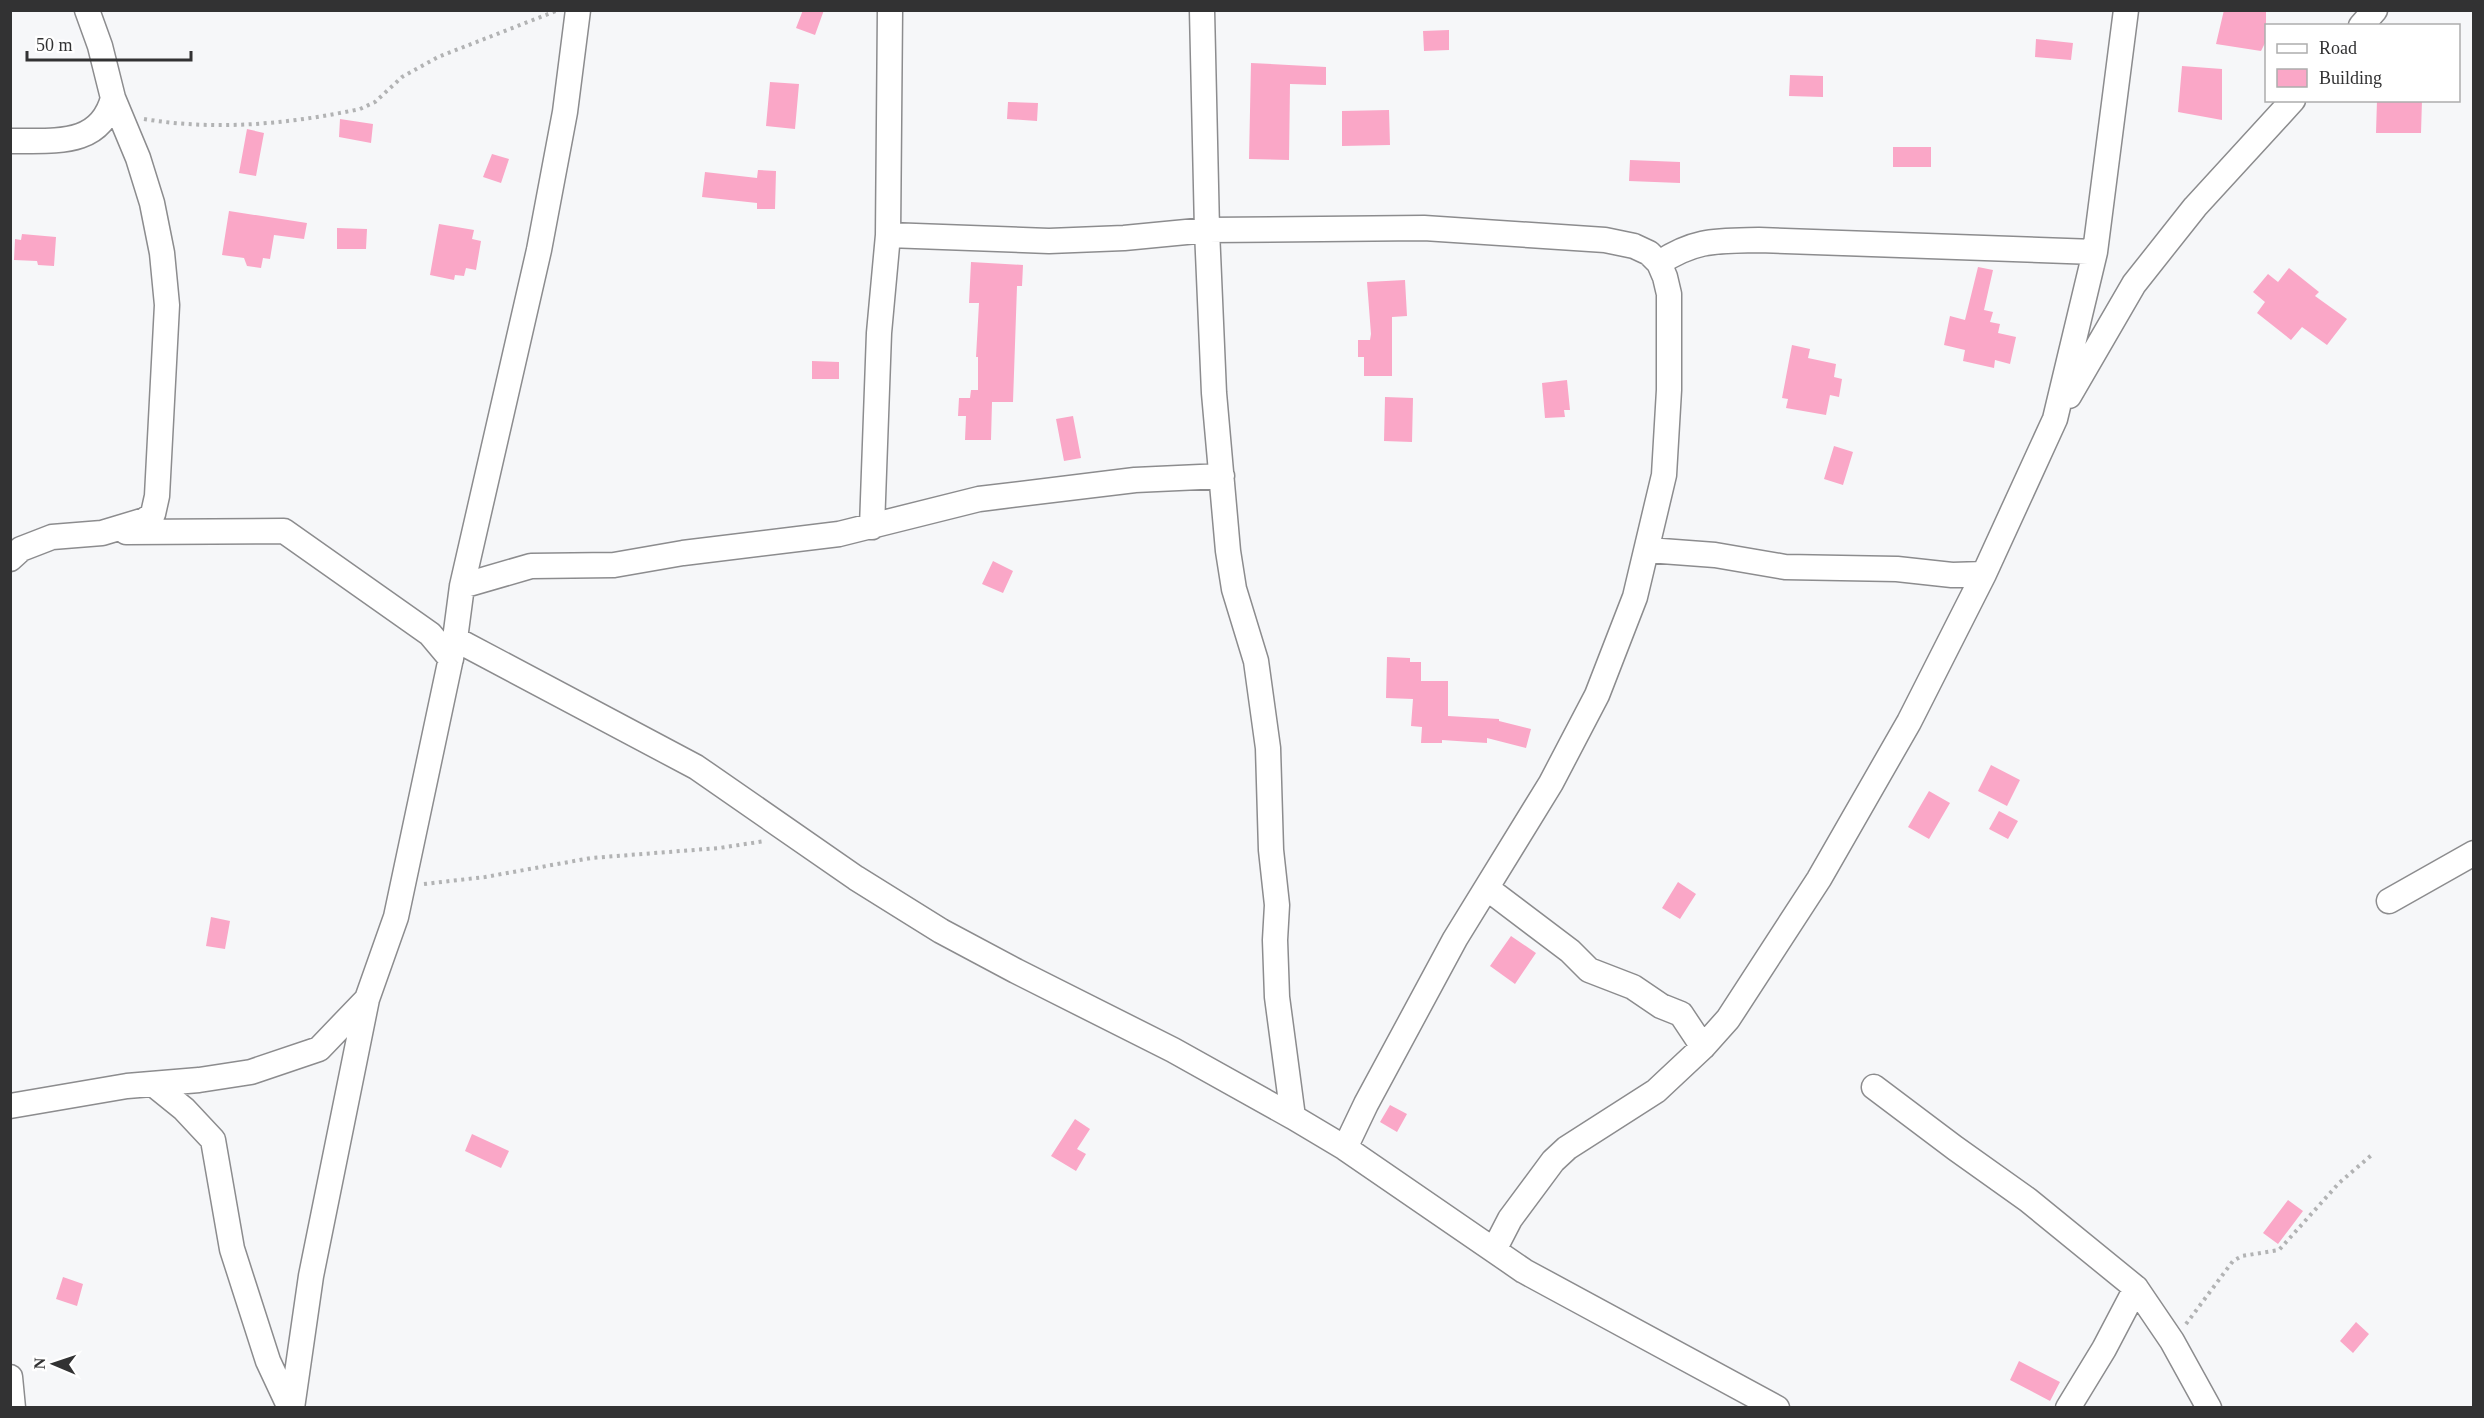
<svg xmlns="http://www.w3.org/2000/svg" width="2484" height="1418" font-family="'Times New Roman',serif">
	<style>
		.building { fill: #faa7c7 }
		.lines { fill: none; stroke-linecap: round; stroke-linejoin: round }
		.minor-casing { stroke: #8c8c8e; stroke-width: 27 }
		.path { stroke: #b2b3b4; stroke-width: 4; stroke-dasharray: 3 4.5; stroke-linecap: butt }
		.minor { stroke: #fff; stroke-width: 24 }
	</style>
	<rect width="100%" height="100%" fill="#f6f7f9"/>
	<path class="building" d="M 803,10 L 824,10 L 815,35 L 796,28 Z
		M 2224,10 L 2266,10 L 2266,41 L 2261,51 L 2216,44 Z
		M 1449,30 L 1449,50 L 1424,51 L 1423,31 Z
		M 2036,39 L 2073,43 L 2071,60 L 2035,57 Z
		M 1251,63 L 1326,67 L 1326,85 L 1290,84 L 1289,160 L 1249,159 Z
		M 2182,66 L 2222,69 L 2222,120 L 2178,112 Z
		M 1790,75 L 1823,76 L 1823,97 L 1789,96 Z
		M 770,82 L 799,84 L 795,129 L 766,126 Z
		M 2377,100 L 2422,100 L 2421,133 L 2376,133 Z
		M 1008,102 L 1038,103 L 1037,121 L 1007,119 Z
		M 1389,110 L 1390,145 L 1342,146 L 1342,111 Z
		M 340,119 L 373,124 L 371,143 L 339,137 Z
		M 247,129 L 264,133 L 256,176 L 239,173 Z
		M 1893,147 L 1931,147 L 1931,167 L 1893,167 Z
		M 492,154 L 509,159 L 501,183 L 483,177 Z
		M 1630,160 L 1680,162 L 1680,183 L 1629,181 Z
		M 758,170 L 776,171 L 775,209 L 757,209 L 757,203 L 702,197 L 705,172 L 757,178 Z
		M 229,211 L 307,223 L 304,239 L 274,235 L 270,259 L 263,258 L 261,268 L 247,266 L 244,258 L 222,255 Z
		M 439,224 L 474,230 L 472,239 L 481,241 L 476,270 L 466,268 L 464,276 L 455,275 L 454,280 L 430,275 Z
		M 337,228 L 367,229 L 366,249 L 337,249 Z
		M 22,234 L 56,237 L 54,266 L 38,265 L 37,261 L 14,260 L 15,239 L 21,240 Z
		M 971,262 L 1023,265 L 1022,286 L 1017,286 L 1013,402 L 992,402 L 991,440 L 965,440 L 966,416 L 958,416 L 959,398 L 970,398 L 971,390 L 978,390 L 978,357 L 976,357 L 979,303 L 969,303 Z
		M 1978,267 L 1993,270 L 1984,310 L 1993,312 L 1990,322 L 2000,324 L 1998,333 L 2016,337 L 2010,364 L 1995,360 L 1994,368 L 1963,361 L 1965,350 L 1944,345 L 1950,316 L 1965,320 Z
		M 2289,268 L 2319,292 L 2315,296 L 2347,319 L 2327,345 L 2302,327 L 2291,340 L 2257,313 L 2265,302 L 2253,292 L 2268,274 L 2278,282 Z
		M 1405,280 L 1407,316 L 1392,317 L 1392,376 L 1364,376 L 1364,357 L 1358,357 L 1358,340 L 1370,340 L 1371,334 L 1367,282 Z
		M 1792,345 L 1810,349 L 1808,358 L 1836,364 L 1834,377 L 1842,379 L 1839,397 L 1830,395 L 1826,415 L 1786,408 L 1788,399 L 1782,398 Z
		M 812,361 L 839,362 L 839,379 L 812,379 Z
		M 1567,380 L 1570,410 L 1564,410 L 1565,417 L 1545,418 L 1542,383 Z
		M 1385,397 L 1413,398 L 1412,442 L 1384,441 Z
		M 1073,416 L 1081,458 L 1064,461 L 1056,419 Z
		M 1834,446 L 1853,452 L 1843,485 L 1824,479 Z
		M 993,561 L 1013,571 L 1003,593 L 982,584 Z
		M 1387,657 L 1410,658 L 1410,662 L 1421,662 L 1421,681 L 1448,681 L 1448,716 L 1499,719 L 1499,721 L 1531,729 L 1526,748 L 1487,738 L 1487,743 L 1442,740 L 1442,743 L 1421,743 L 1422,727 L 1411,726 L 1413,699 L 1386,698 Z
		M 1991,765 L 2020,780 L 2007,806 L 1978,791 Z
		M 1929,791 L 1950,803 L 1929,839 L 1908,827 Z
		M 1999,811 L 2018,821 L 2008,839 L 1989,829 Z
		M 1678,882 L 1696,894 L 1680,919 L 1662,908 Z
		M 211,917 L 230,921 L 225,949 L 206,946 Z
		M 1511,936 L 1536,953 L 1515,984 L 1490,966 Z
		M 1390,1105 L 1407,1114 L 1397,1132 L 1380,1122 Z
		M 1075,1119 L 1090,1129 L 1077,1149 L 1086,1154 L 1076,1171 L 1051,1156 Z
		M 472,1134 L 509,1151 L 501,1168 L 465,1151 Z
		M 2288,1200 L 2303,1211 L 2278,1244 L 2263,1233 Z
		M 63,1277 L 83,1284 L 77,1306 L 56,1299 Z
		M 2356,1322 L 2369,1334 L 2353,1353 L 2340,1341 Z
		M 2019,1361 L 2060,1382 L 2050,1401 L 2010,1380 Z"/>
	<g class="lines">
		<g class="minor-casing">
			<path id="minor" d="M 1202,10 L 1207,230 L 1214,393 L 1228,551 L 1234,589 L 1256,661 L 1268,748 L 1271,850 L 1277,905 L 1275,940 L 1277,997 L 1293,1117
				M 2361,26 L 2375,10
				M 10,141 C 53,140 100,148 113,98
				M 888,235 L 1049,241 L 1124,238 L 1207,230 L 1424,228 L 1605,240 L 1634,246 L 1649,253 L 1659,263 L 1665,277 L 1669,294 L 1669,390 L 1664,475 L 1635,597 L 1597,695 L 1551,783 L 1455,939 L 1366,1104 L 1345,1148
				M 1659,263 C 1696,239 1716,241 1759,240 L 2095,252
				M 2069,396 L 2134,284 L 2195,207 L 2293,100
				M 872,527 L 879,333 L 888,235 L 890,10
				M 126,532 L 284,531 L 430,634 L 451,659
				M 1648,550 L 1715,555 L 1785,567 L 1897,569 L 1952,575 L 1984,574
				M 10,559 L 21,549 L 52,537 L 102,533 L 145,520 L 153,514 L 157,496 L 167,305 L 162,253 L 152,203 L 138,158 L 113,98 L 100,46 L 87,10
				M 462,586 L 531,566 L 614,565 L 683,553 L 839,534 L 979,499 L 1135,480 L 1222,476
				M 455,639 L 696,767 L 856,878 L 941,931 L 1016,971 L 1173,1050 L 1293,1117 L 1345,1148 L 1524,1271 L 1777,1408
				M 1488,889 L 1570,951 L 1589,970 L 1633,987 L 1661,1006 L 1681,1014 L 1703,1047
				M 2389,901 L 2474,853
				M 153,1084 L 184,1109 L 213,1140 L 232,1249 L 268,1361 L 290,1408
				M 1874,1087 L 1955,1148 L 2028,1200 L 2136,1288 L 2172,1341 L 2209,1408
				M 10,1106 L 127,1086 L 199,1080 L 251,1072 L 319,1049 L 367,999
				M 1494,1250 L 1510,1219 L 1553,1161 L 1567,1148 L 1656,1091 L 1703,1047 L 1728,1019 L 1819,879 L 1909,722 L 1984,574 L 2055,419 L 2095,252 L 2126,10
				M 10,1377 L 13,1408
				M 292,1408 L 311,1276 L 367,999 L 396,917 L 455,639 L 462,586 L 539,250 L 565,112 L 578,10
				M 2068,1408 L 2104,1349 L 2136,1288"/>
		</g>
		<path class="path" d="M 144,119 C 216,131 289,124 360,109 L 375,102 L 402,77 L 438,57 L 556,11
			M 424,884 L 485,877 L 591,858 L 719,848 L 765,841
			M 2186,1324 L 2233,1261 L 2242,1256 L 2279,1250 L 2339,1183 L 2374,1153"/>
		<use href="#minor" class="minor"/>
	</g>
	<rect width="2484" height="1418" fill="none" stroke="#323233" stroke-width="24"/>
	<rect x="2265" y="24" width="195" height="78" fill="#ffffff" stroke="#adadad" stroke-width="1.5"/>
	<rect x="2277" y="44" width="30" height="9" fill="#ffffff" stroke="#adadad" stroke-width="1.5"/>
	<text x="2319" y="54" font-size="18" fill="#323233">Road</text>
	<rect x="2277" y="69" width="30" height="18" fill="#faa7c7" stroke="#adadad" stroke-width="1.5"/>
	<text x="2319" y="84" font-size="18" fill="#323233">Building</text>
	<g transform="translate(54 1364) rotate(272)" stroke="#ffffff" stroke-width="4.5" paint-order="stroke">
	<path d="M0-4.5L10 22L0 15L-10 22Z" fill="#323233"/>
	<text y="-9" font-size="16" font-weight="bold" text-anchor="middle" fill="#323233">N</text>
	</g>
	<path d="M27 51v9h164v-9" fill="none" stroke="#323233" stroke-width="3"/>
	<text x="36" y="51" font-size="18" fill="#323233" stroke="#ffffff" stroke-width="4.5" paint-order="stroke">50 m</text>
</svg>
